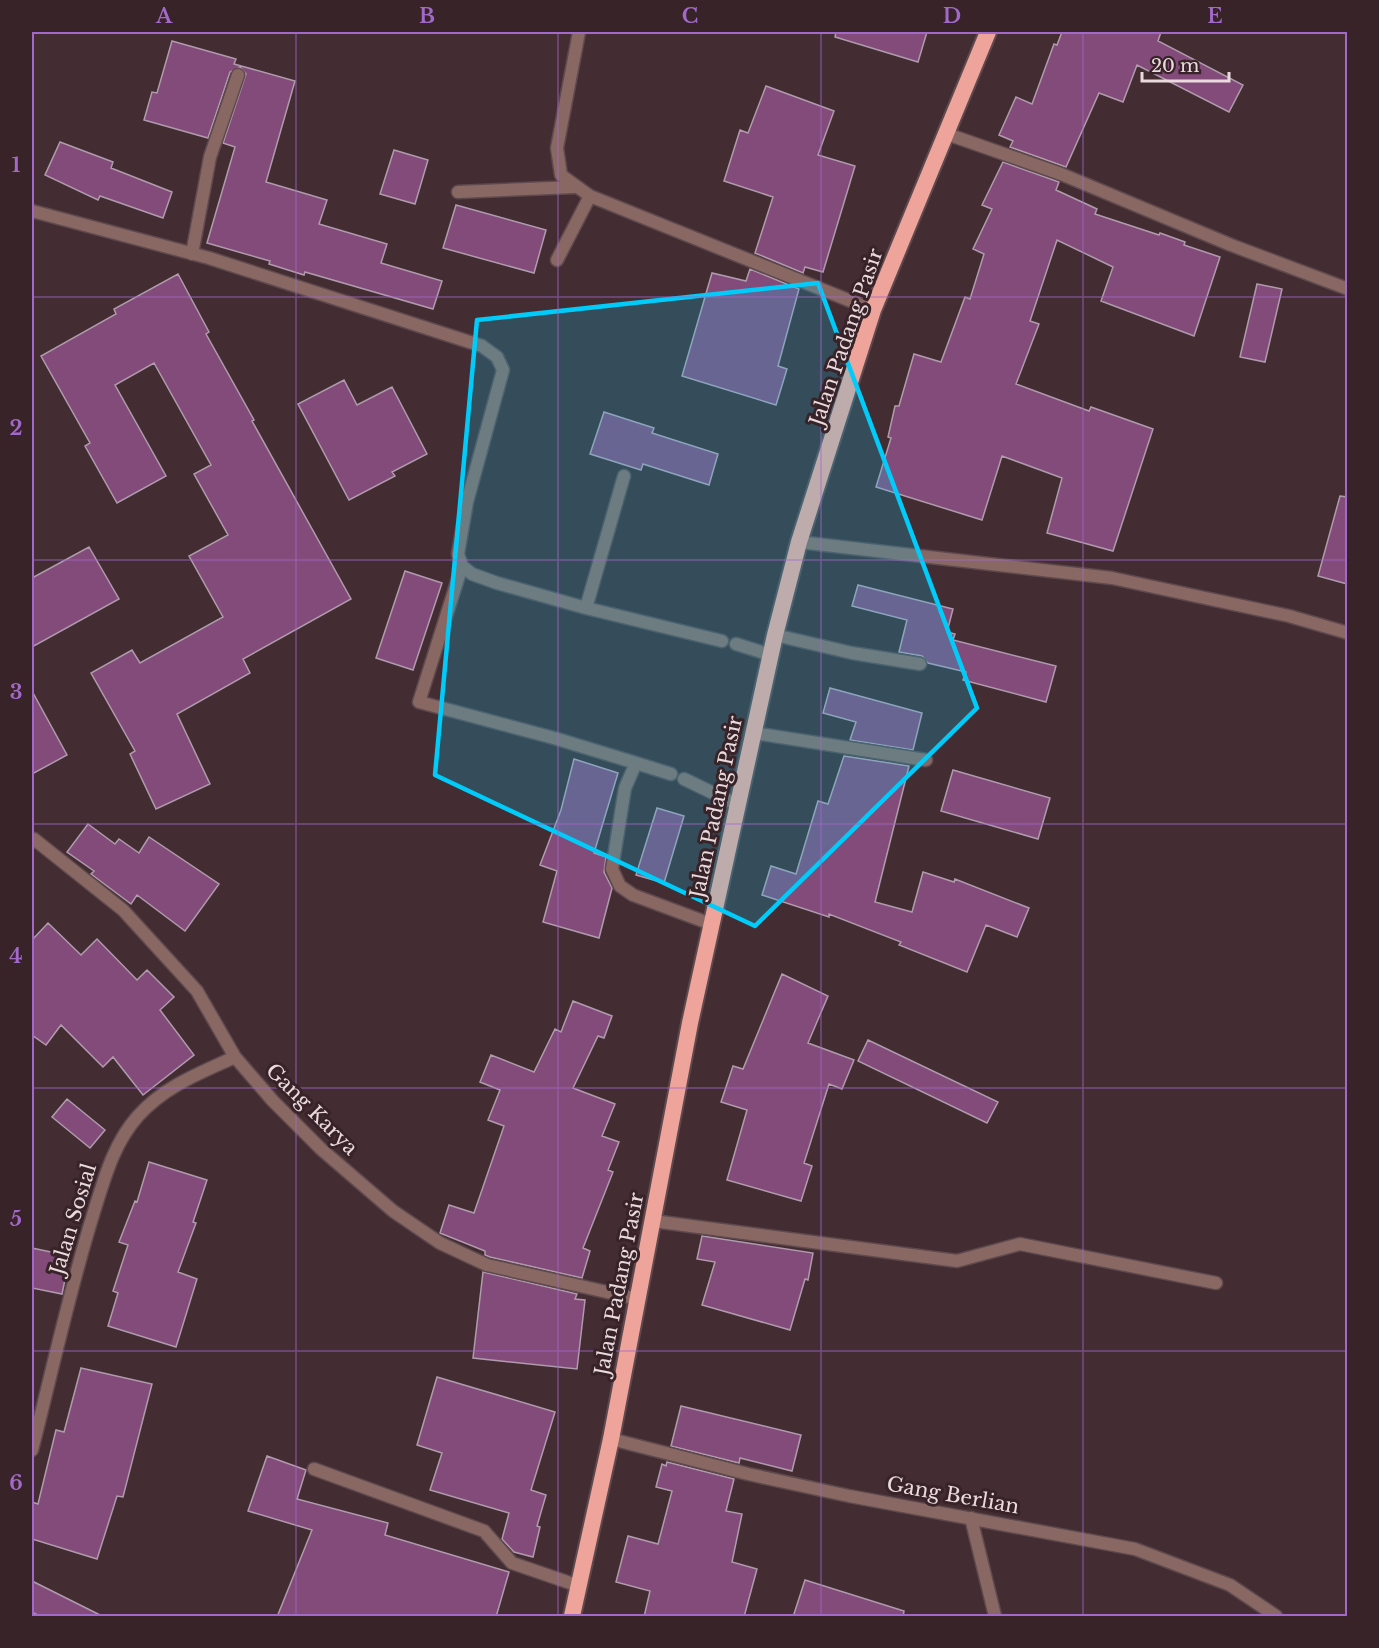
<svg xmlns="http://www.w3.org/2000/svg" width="1379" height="1648" font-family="'Libre Baskerville',serif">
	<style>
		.building { fill: #824b7a; stroke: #b09bac; stroke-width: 1.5 }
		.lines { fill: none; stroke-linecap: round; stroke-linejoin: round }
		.service-casing { stroke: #5e494e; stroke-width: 15 }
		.minor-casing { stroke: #5e494e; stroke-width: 15 }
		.trunk-casing { stroke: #5e494e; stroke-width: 20 }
		.service { stroke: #896863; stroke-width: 12 }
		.minor { stroke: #896863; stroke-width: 12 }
		.trunk { stroke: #eea49a; stroke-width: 16 }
		.marked { fill: #01cbf9; fill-opacity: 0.2; stroke: #01cbf9; stroke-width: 4.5; stroke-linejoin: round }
		.grid { fill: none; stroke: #a269ca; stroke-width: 1.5; stroke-opacity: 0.55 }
		.labels { text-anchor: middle; stroke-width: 6; stroke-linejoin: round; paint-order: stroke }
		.street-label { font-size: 20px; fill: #e9dade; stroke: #382329 }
		.neatline { fill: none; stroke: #a269ca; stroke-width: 2 }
		.grid-label { font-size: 20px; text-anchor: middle; font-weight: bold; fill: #a269ca }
	</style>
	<rect width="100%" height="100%" fill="#432d33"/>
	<path class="building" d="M 836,32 L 927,32 L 918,62 L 835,37 Z
		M 1062,32 L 1161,32 L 1158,41 L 1243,85 L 1229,112 L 1137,65 L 1123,102 L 1099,93 L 1066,167 L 1010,147 L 1013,141 L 999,135 L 1016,97 L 1032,104 L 1054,44 L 1057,45 Z
		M 172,41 L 236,59 L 234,64 L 295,81 L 266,182 L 327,200 L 319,224 L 387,244 L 381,263 L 442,281 L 433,309 L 305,272 L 304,275 L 269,264 L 270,261 L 207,243 L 235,147 L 223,143 L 246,74 L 240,67 L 230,72 L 208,138 L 144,120 L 152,92 L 157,93 Z
		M 766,86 L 834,111 L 818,155 L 855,166 L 823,272 L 805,267 L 803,273 L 755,253 L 773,197 L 724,181 L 740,130 L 748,133 Z
		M 60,142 L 113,162 L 111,168 L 172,192 L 163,218 L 100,196 L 98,200 L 45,175 Z
		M 394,150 L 428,160 L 415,204 L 380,194 Z
		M 1003,162 L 1059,182 L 1056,190 L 1097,209 L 1095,214 L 1159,235 L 1160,233 L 1185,242 L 1184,245 L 1220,257 L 1194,336 L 1101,301 L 1113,267 L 1057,240 L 1030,321 L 1039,324 L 1016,384 L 1089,411 L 1091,407 L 1153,429 L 1113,551 L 1047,533 L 1062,478 L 1002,456 L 982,520 L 876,487 L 891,438 L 888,437 L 895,406 L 899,406 L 914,354 L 941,362 L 965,297 L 970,299 L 984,254 L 973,249 L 992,209 L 982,205 Z
		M 456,205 L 546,230 L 534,273 L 443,248 Z
		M 750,269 L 799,289 L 778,366 L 787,369 L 776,405 L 682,376 L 712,273 L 746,281 Z
		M 178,274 L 209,332 L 206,334 L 254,420 L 252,421 L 351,599 L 243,659 L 250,673 L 177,714 L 210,784 L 156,809 L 130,754 L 135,751 L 91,673 L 132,650 L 140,663 L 223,617 L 189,556 L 228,535 L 194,474 L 211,465 L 154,363 L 115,385 L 166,476 L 117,503 L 85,446 L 90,443 L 41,356 L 116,314 L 114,309 Z
		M 1257,284 L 1282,289 L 1265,362 L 1240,357 Z
		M 344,380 L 357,405 L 392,387 L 427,454 L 392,472 L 395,476 L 349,500 L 298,404 Z
		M 604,412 L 654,428 L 652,433 L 718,454 L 709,485 L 643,464 L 641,470 L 590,454 Z
		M 1340,496 L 1347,497 L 1347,584 L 1318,576 Z
		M 89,547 L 119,599 L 32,647 L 32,578 Z
		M 405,571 L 442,583 L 413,670 L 376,658 Z
		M 858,585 L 953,609 L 947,632 L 955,634 L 953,640 L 1056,666 L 1046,702 L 963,680 L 966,672 L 928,663 L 922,656 L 899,652 L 907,620 L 852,606 Z
		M 830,688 L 922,713 L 913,750 L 850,740 L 856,722 L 823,713 Z
		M 32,691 L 67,755 L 32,774 Z
		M 844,756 L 909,766 L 875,902 L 912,912 L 923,872 L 954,882 L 955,879 L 1029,908 L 1017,937 L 986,925 L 967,972 L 899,945 L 901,942 L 829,914 L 829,917 L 762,895 L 771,866 L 796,874 L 818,801 L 828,804 Z
		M 574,759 L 618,773 L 594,853 L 606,857 L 604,872 L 612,888 L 599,938 L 543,922 L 557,871 L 540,865 L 561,810 Z
		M 953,770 L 1050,798 L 1038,839 L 941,811 Z
		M 657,808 L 684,816 L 664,883 L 636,875 Z
		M 88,824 L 115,844 L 119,839 L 139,853 L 149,837 L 219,884 L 185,931 L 137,895 L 131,904 L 91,874 L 94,871 L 67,852 Z
		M 48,923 L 81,955 L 97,939 L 137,980 L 147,970 L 174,997 L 160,1010 L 194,1055 L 143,1095 L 113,1057 L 103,1067 L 61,1025 L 46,1045 L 32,1035 L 32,940 Z
		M 782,974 L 828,996 L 808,1043 L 854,1060 L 842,1089 L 829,1084 L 804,1163 L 812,1166 L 801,1201 L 727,1180 L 747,1110 L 721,1102 L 733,1066 L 743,1069 Z
		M 573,1001 L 612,1016 L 604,1038 L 598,1036 L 573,1088 L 615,1104 L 602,1136 L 619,1142 L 608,1170 L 613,1172 L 583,1248 L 590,1251 L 582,1278 L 490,1257 L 485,1255 L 485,1251 L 440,1233 L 449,1205 L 474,1213 L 504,1126 L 488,1120 L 500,1090 L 480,1082 L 491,1055 L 534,1072 L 555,1029 L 561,1032 Z
		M 868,1040 L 998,1102 L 987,1123 L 858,1061 Z
		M 67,1099 L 105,1130 L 90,1148 L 52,1117 Z
		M 149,1162 L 207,1180 L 193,1222 L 196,1223 L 178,1272 L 197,1279 L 176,1347 L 108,1326 L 118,1293 L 113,1291 L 128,1245 L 119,1242 L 135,1201 L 137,1202 Z
		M 702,1236 L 813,1253 L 808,1280 L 805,1279 L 790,1330 L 702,1305 L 715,1262 L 697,1259 Z
		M 32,1248 L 70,1256 L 62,1294 L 32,1288 Z
		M 483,1272 L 577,1294 L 575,1299 L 585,1300 L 577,1369 L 473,1358 Z
		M 81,1368 L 152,1384 L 123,1497 L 117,1496 L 97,1559 L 32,1539 L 32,1502 L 38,1504 L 56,1430 L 64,1432 Z
		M 437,1377 L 555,1412 L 531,1490 L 546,1495 L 537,1526 L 540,1527 L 533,1557 L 514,1552 L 502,1539 L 509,1513 L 430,1490 L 442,1453 L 417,1445 Z
		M 681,1406 L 801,1435 L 792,1471 L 740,1458 L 739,1463 L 671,1446 Z
		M 267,1456 L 306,1470 L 297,1499 L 388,1523 L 385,1535 L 509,1572 L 496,1617 L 277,1617 L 312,1530 L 248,1511 Z
		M 667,1462 L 734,1479 L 726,1511 L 742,1514 L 732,1562 L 757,1569 L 744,1617 L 644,1617 L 650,1591 L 616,1582 L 628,1536 L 658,1544 L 672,1491 L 656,1487 L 662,1464 L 666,1466 Z
		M 805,1580 L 904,1611 L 903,1617 L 793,1617 Z
		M 32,1581 L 104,1617 L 41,1617 L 32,1612 Z"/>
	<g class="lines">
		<g class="service-casing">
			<path id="service" d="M 947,134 L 1061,174 L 1231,245 L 1348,289
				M 32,211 L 209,258 L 482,346 L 497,357 L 503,370 L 467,502 L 458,554 L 462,566 L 472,574 L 497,583 L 586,608 L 722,641
				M 192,254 L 210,157 L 238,75
				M 799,542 L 1112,578 L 1289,616 L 1348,633
				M 462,566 L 419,702 L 554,738 L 636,763
				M 586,608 L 624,476
				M 775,635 L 852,653 L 920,664
				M 736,644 L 771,655
				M 671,774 L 636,763 L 625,788 L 612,869 L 620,886 L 633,895 L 711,924
				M 684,779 L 738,805
				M 971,1518 L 995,1616"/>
		</g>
		<g class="minor-casing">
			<path id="minor" d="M 579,32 L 557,148 L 561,175 L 590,196 L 873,310
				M 458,192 L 575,187
				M 557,260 L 590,196
				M 754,733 L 926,760
				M 32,842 L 34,839 L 123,910 L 197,991 L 235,1057 L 273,1101 L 321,1149 L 393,1211 L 440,1243 L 487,1265 L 638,1299
				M 653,1221 L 957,1261 L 1020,1244 L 1216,1283
				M 611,1439 L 748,1474 L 849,1496 L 1135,1549 L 1230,1585 L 1276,1616
				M 32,1450 C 52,1372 69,1292 93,1215 C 104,1180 113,1144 138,1116 C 165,1086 200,1073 235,1057
				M 314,1469 L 484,1531 L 512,1563 L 579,1586"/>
		</g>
		<g class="trunk-casing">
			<path id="trunk" d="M 572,1616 L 611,1439 L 690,1023 L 775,635 L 799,542 L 873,310 L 988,32"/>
		</g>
		<use href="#service" class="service"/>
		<use href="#minor" class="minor"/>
		<use href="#trunk" class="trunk"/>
	</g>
	<path class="marked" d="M 818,283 L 977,708 L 755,926 L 435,775 L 477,320 Z"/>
	<path class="grid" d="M 296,32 L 296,1616M 558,32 L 558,1616M 821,32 L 821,1616M 1083,32 L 1083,1616M 32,297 L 1348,297M 32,560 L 1348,560M 32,824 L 1348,824M 32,1088 L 1348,1088M 32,1351 L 1348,1351"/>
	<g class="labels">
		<g class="street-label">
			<text transform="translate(846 337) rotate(-71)" y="7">Jalan Padang Pasir</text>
			<text transform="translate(716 807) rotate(-78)" y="7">Jalan Padang Pasir</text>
			<text transform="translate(312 1109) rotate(45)" y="7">Gang Karya</text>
			<text transform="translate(73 1219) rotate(-73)" y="7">Jalan Sosial</text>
			<text transform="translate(619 1284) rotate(-79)" y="7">Jalan Padang Pasir</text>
			<text transform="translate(953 1495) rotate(10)" y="7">Gang Berlian</text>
		</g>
	</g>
	<rect width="1379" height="1648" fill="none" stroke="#382329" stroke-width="66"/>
	<path d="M1142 72v9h87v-9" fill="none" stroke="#e9dade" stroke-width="3"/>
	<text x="1151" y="72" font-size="18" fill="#e9dade" stroke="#382329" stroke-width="4.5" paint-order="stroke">20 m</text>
	<rect x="33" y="33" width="1313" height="1582" class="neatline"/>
	<g class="grid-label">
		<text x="164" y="23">A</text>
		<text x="427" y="23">B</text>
		<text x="690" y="23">C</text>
		<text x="952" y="23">D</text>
		<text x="1215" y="23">E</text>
		<text x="16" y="172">1</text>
		<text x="16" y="435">2</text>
		<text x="16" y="699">3</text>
		<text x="16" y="963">4</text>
		<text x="16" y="1226">5</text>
		<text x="16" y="1490">6</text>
	</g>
</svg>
